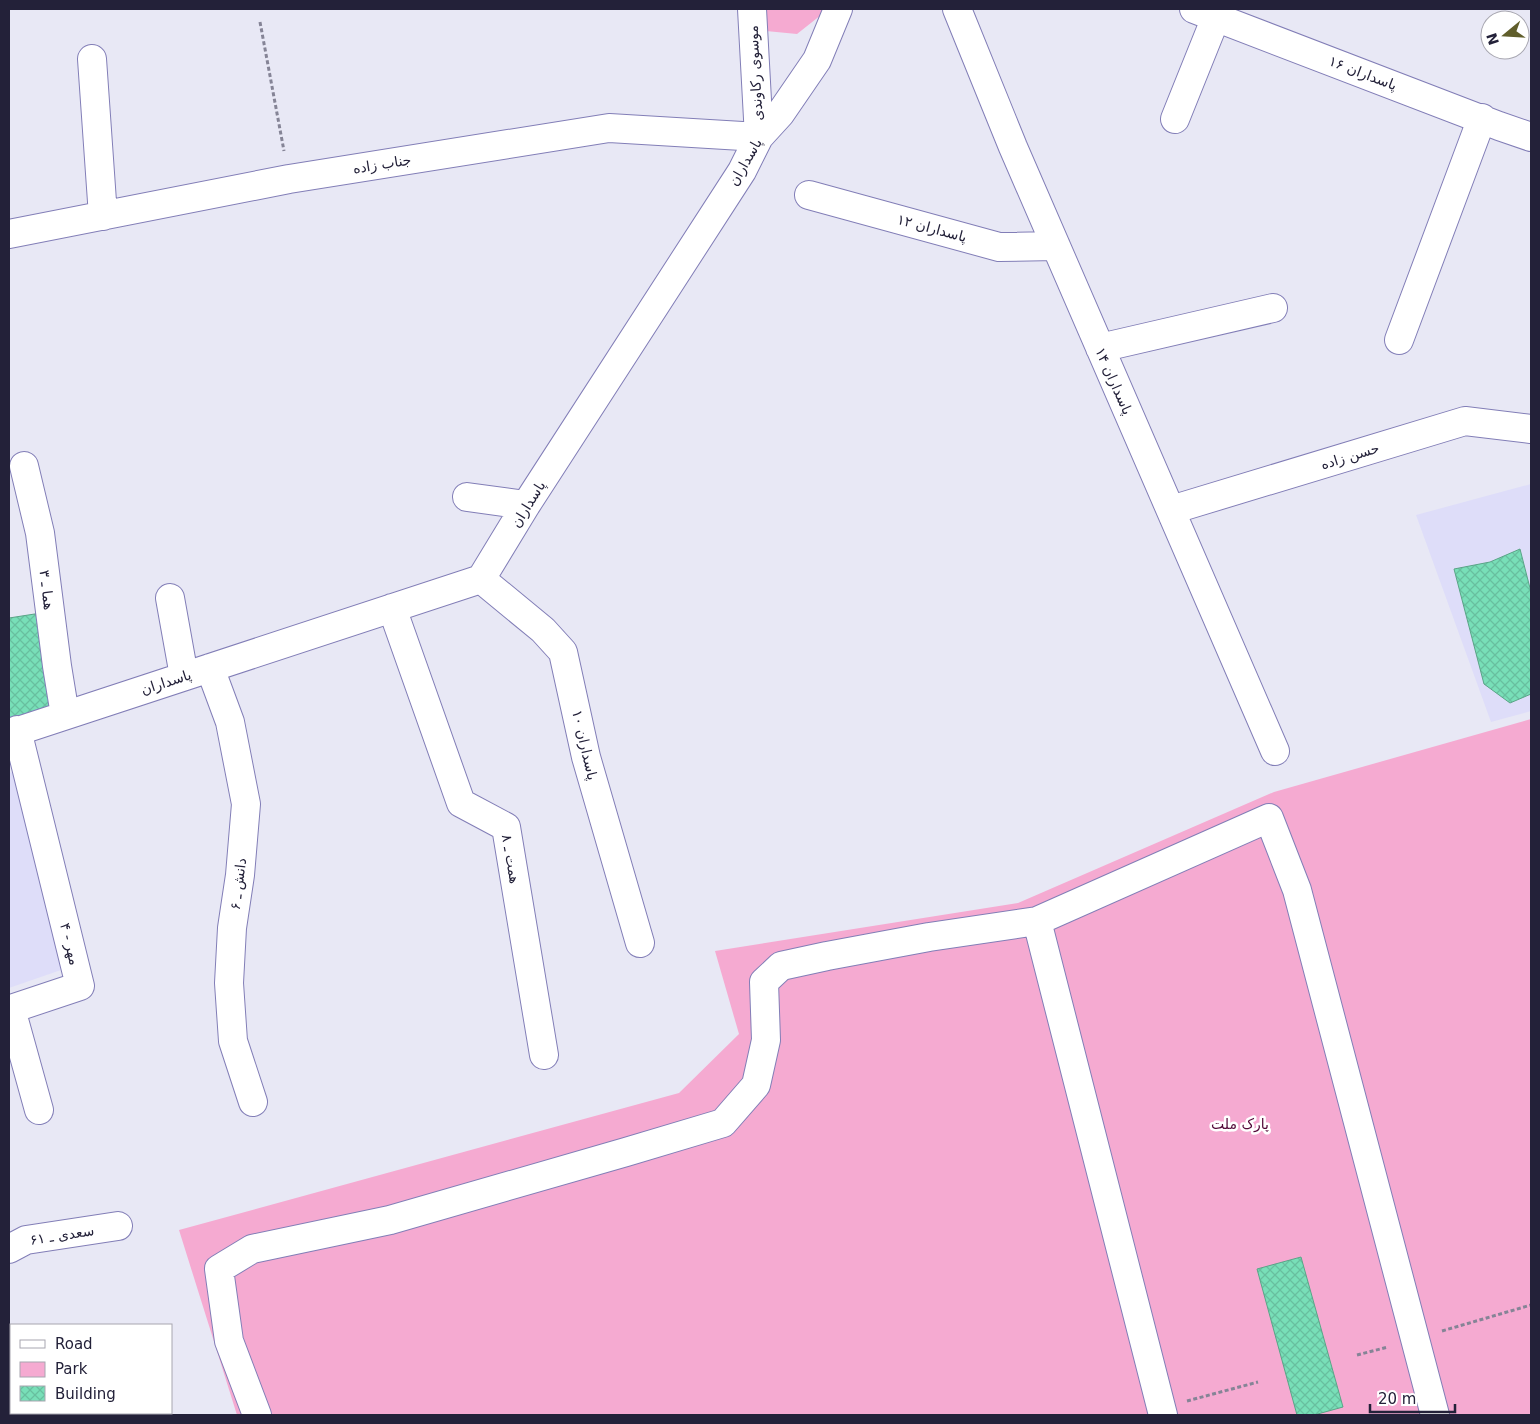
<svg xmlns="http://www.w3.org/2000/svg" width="1540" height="1424" font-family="'DejaVu Sans','Noto Sans Arabic',sans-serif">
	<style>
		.built { fill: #deddf9 }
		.green { fill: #f5aad1 }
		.building { fill: url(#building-cross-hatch); stroke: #5aa487 }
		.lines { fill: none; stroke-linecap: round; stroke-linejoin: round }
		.minor-casing { stroke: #827eb7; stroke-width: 30 }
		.path { stroke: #858496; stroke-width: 3; stroke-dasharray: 4 2.5; stroke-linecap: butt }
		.minor { stroke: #fff; stroke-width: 28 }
		.labels { text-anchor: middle; stroke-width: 5; stroke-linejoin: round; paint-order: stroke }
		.street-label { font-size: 14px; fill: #232139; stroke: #fff }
		.park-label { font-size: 14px; fill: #520838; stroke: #fff }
	</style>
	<defs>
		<pattern id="building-cross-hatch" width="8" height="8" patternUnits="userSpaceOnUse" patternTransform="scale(1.25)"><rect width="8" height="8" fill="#78dfb8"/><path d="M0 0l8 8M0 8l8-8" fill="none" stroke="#68bf9f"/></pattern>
	</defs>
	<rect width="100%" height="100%" fill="#e8e8f5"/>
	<path class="built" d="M 1531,484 L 1531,711 L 1491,722 L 1416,515 Z
		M 15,771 L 61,970 L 9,988 L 9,773 Z"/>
	<path class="green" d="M 766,9 L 824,9 L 821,15 L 797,34 L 766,31 Z
		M 1531,719 L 1531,1415 L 237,1415 L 179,1230 L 679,1093 L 739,1034 L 715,951 L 1018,903 L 1274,792 Z"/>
	<path class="building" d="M 1520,549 L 1531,592 L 1531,694 L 1510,703 L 1484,684 L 1454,569 L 1490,562 Z
		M 41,613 L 51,706 L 9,720 L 9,618 Z
		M 1301,1257 L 1343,1407 L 1314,1415 L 1297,1415 L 1257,1269 Z"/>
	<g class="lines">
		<g class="minor-casing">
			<path id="minor" d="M 957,9 L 1013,147 L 1275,751
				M 1194,9 L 1499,126 L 1531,137
				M 92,59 L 103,216
				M 1175,119 L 1216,17
				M 809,195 L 999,247 L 1056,246
				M 9,234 L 289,179 L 609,128 L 759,137 L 752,9
				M 1399,340 L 1482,118
				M 1100,348 L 1273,308
				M 24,466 L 40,533 L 57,666 L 65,715
				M 467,497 L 526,505
				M 1171,510 L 1465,421 L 1531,429
				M 481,579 L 543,630 L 563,652 L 586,757 L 640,943
				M 170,598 L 184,676
				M 392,608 L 461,803 L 506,827 L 544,1055
				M 210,668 L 230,722 L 246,804 L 240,875 L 232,928 L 229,983 L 233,1041 L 253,1102
				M 17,730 L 80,986 L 11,1009 L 39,1110
				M 9,734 L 481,579 L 526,505 L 742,171 L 759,137 L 780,114 L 817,60 L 838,9
				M 1037,921 L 1163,1415
				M 9,1249 L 26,1240 L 118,1226
				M 257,1415 L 229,1341 L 219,1269 L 252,1249 L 390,1220 L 626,1152 L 723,1123 L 756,1085 L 766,1040 L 764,982 L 781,966 L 827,956 L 929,937 L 1037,921 L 1269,818 L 1297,890 L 1435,1415"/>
		</g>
		<path class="path" d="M 260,22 L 284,151
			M 1442,1331 L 1531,1305
			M 1357,1355 L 1388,1347
			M 1187,1401 L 1258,1382"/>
		<use href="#minor" class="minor"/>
	</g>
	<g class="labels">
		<g class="street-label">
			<text transform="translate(755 73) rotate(-93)" y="5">موسوی رکاوندی</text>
			<text transform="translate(1363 73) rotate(21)" y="5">پاسداران ۱۶</text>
			<text transform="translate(745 162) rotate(-60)" y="5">پاسداران</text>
			<text transform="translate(382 164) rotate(-9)" y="5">جناب زاده</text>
			<text transform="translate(932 228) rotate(15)" y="5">پاسداران ۱۲</text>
			<text transform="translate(1114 381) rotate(66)" y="5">پاسداران ۱۴</text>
			<text transform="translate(1350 456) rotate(-17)" y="5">حسن زاده</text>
			<text transform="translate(528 504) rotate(-58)" y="5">پاسداران</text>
			<text transform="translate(47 590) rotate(83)" y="5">هما ـ ۳</text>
			<text transform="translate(166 682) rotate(-18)" y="5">پاسداران</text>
			<text transform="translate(585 745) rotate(77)" y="5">پاسداران ۱۰</text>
			<text transform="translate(511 859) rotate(80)" y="5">همت ـ ۸</text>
			<text transform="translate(238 884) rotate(-83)" y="5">دانش ـ ۶</text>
			<text transform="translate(70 944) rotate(76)" y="5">مهر - ۴</text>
			<text transform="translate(62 1235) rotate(-9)" y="5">سعدی ـ ۶۱</text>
		</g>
		<g class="park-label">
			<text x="1240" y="1129">پارک ملت</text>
		</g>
	</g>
	<rect width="1540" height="1424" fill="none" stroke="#232139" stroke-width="20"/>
	<rect x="10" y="1324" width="162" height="90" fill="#ffffff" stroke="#a7a6b0"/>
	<rect x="20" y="1340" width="25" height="8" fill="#ffffff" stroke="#a7a6b0"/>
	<text x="55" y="1349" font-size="15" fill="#232139">Road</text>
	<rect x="20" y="1362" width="25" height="15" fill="#f5aad1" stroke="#a7a6b0"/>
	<text x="55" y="1374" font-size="15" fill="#232139">Park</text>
	<rect x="20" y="1386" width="25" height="15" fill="url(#building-cross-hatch)" stroke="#a7a6b0"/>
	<text x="55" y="1399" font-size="15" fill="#232139">Building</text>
	<g transform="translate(1505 35) rotate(252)"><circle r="24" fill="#ffffff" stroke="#a7a6b0"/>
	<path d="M0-4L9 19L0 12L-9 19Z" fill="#605e2b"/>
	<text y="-8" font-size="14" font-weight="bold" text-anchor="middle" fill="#232139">N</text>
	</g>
	<path d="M1370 1404v8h85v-8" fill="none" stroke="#232139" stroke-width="2.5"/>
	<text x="1378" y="1404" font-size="15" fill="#232139" stroke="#ffffff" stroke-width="4" paint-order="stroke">20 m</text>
</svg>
